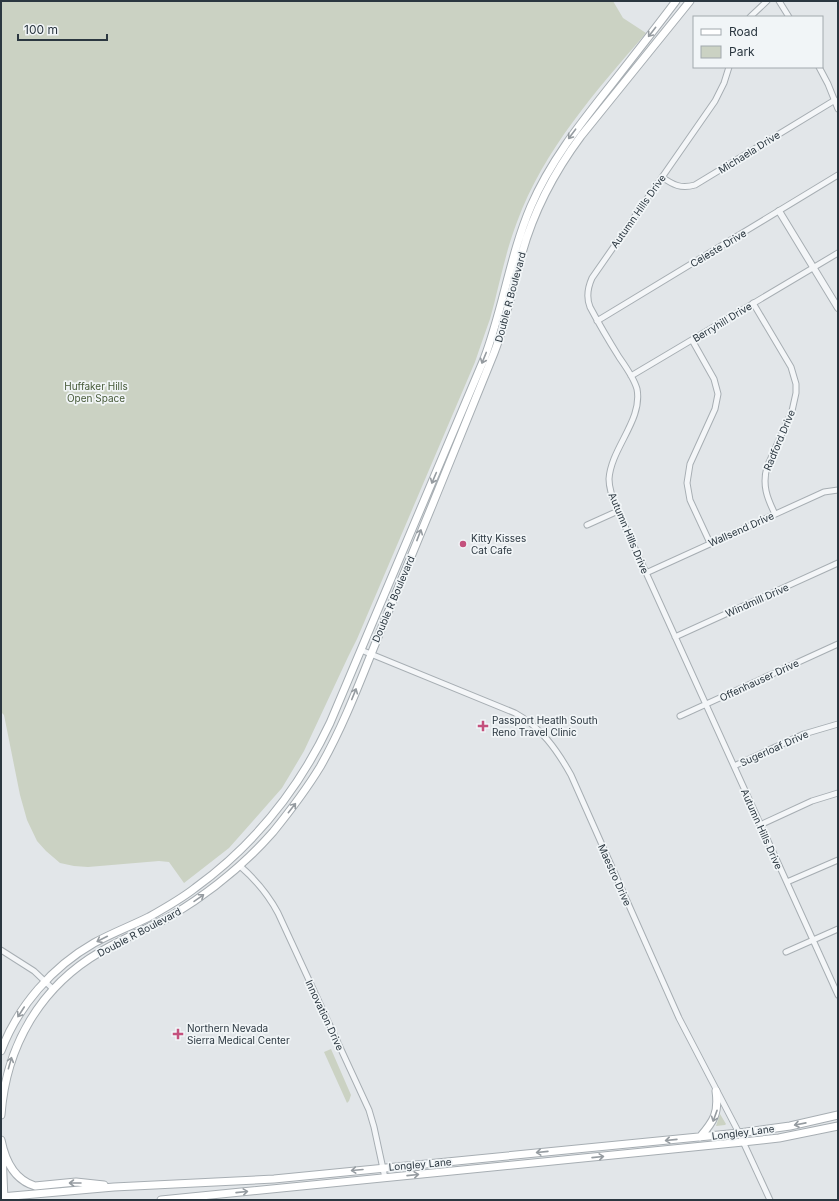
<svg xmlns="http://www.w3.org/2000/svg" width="839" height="1201" font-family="Inter,sans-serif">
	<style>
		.green { fill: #cbd2c3 }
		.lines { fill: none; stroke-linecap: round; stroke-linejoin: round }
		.minor-casing { stroke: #a7aeb3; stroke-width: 7 }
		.tertiary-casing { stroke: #a7aeb3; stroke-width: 8 }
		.secondary-casing { stroke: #a7aeb3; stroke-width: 9 }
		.minor { stroke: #f4f6f8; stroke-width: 5 }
		.tertiary { stroke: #f4f6f8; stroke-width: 6 }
		.secondary { stroke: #fff; stroke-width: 7 }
		.oneway { stroke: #959ba0 }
		.poi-dot { fill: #c4517d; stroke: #f1f5f7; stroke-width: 1.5 }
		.labels { text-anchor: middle; stroke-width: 3.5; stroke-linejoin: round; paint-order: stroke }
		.street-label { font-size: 10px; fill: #2b3740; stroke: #f1f5f7 }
		.park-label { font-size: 10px; fill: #475a39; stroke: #f1f5f7 }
		.poi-label { font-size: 10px; fill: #2b3740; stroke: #f1f5f7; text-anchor: start }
	</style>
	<rect width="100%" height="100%" fill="#e2e6e9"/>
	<path class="green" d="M 1,1 L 613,1 L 623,18 L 646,33 C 596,91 544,149 517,222 C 505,253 499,287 490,319 C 485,333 480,347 475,362 L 357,639 L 348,657 L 304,751 L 282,788 L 229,848 L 184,883 L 169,862 L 159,861 L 88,867 L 74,866 L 60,863 L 46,851 L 37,841 L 27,820 L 20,795 L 4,715 L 1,712 Z
		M 331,1049 L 351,1095 L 349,1101 L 347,1103 L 324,1052 Z
		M 720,1114 L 726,1124 L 725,1125 L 716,1126 Z"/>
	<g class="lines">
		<g class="minor-casing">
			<path id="minor" d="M 779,1 L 789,17
				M 750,17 L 767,1
				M 729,67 L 724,83 L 715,101 L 592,278 C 588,287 586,297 590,307 C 599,324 609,341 619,357 C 626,367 634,378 637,389 C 643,420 611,448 609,479 C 609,490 613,500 618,511 L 838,995
				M 819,67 L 828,84 L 838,109
				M 662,177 C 673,185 681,189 695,185 L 835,100
				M 753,303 L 791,367 L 796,384 L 796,393 L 792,411 L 767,467 C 762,485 767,498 775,514
				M 597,321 L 838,175
				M 692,340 L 714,379 L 718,394 L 715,409 L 690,464 L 687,483 L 690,500 L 710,543
				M 631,376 L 838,253
				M 587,525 L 618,511
				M 646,573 L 824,492 L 838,490
				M 675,637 L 838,563
				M 361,650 L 515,713 C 541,727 557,750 571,775 L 679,1018 L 739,1133 L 770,1200
				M 680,716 L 838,644
				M 734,766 L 804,734 L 838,724
				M 760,825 L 812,801 L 838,793
				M 240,866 C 256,880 268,894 278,913 L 369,1110 L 374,1127 L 385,1178
				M 787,882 L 838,860
				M 1,950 L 34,971 L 53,989
				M 786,952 L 838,929"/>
		</g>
		<g class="tertiary-casing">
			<path id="tertiary" d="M 779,211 L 838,308"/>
		</g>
		<g class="secondary-casing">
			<path id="secondary" d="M 1,1051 C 18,1006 52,967 94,943 C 112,933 131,926 149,917 C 165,908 181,899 195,888 C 254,845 299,789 330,723 L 484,359 C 503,309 510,255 531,206 C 551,160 581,123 611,85 C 633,57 655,29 676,1
				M 1,1115 C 6,1046 40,987 100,952 C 123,938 148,929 171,916 C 209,893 244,865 273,832 C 290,811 306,790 320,767 C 347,720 366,665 387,615 C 423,528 459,440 494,353 C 507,320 512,286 522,253 C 534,210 555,171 581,136 L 690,1
				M 700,1137 C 714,1121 719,1113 716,1091
				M 1,1140 C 5,1160 14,1180 35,1186 L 76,1182 L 104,1185
				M 2,1152 L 4,1200
				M 1,1197 L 114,1187 L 274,1179 L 739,1133 L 790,1126 L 838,1115
				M 161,1200 L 743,1142 L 779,1138 L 838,1126"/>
		</g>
		<use href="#minor" class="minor"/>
		<use href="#tertiary" class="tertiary"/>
		<use href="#secondary" class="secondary"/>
	</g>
	<defs><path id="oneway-shaft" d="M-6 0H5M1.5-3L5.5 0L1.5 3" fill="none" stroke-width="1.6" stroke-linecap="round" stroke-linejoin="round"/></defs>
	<g class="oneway">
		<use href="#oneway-shaft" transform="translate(652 32) rotate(128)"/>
		<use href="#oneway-shaft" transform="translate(572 134) rotate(127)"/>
		<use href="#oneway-shaft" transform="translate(484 358) rotate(112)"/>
		<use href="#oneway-shaft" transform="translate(434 478) rotate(113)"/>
		<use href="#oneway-shaft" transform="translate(419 535) rotate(-69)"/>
		<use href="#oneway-shaft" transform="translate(354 694) rotate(-68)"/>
		<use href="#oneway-shaft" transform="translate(292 808) rotate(-52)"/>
		<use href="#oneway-shaft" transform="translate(199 898) rotate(-35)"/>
		<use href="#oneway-shaft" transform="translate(102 939) rotate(153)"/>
		<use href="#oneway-shaft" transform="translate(21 1012) rotate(123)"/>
		<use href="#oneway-shaft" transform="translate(10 1063) rotate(-74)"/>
		<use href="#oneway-shaft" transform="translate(715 1116) rotate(110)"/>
		<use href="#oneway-shaft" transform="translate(800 1124) rotate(169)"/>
		<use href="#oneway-shaft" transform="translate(671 1140) rotate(174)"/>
		<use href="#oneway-shaft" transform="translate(542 1152) rotate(174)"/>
		<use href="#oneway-shaft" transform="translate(598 1157) rotate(-6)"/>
		<use href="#oneway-shaft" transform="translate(357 1170) rotate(175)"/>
		<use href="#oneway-shaft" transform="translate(413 1175) rotate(-6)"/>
		<use href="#oneway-shaft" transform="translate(75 1183) rotate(180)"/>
		<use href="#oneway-shaft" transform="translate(242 1192) rotate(-6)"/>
	</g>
	<g class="poi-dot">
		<circle cx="463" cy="544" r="4"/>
		<path d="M481 720h4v4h4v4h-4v4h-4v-4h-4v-4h4z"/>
		<path d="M176 1028h4v4h4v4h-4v4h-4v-4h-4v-4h4z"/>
	</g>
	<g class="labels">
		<g class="street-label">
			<text transform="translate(749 152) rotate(-32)" y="4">Michaela Drive</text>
			<text transform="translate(638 211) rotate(-55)" y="4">Autumn Hills Drive</text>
			<text transform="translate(718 248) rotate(-31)" y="4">Celeste Drive</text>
			<text transform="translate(510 297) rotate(-75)" y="4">Double R Boulevard</text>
			<text transform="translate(722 322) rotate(-31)" y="4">Berryhill Drive</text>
			<text transform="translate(779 440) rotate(-67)" y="4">Radford Drive</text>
			<text transform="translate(741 529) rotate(-24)" y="4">Wallsend Drive</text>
			<text transform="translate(629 533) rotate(67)" y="4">Autumn Hills Drive</text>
			<text transform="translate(393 599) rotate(-67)" y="4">Double R Boulevard</text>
			<text transform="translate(757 600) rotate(-24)" y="4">Windmill Drive</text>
			<text transform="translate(759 680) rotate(-25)" y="4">Offenhauser Drive</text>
			<text transform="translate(774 748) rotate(-24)" y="4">Sugerloaf Drive</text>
			<text transform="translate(762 829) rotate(66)" y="4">Autumn Hills Drive</text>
			<text transform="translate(615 875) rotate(66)" y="4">Maestro Drive</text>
			<text transform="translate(139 932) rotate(-28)" y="4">Double R Boulevard</text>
			<text transform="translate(325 1015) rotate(65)" y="4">Innovation Drive</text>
			<text transform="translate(743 1132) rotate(-7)" y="4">Longley Lane</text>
			<text transform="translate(420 1164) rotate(-5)" y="4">Longley Lane</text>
		</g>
		<g class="park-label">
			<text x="96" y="390">Huffaker Hills<tspan x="96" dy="12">Open Space</tspan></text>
		</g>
		<g class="poi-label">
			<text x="471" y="542">Kitty Kisses<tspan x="471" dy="12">Cat Cafe</tspan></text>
			<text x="492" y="724">Passport Heatlh South<tspan x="492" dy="12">Reno Travel Clinic</tspan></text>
			<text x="187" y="1032">Northern Nevada<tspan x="187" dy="12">Sierra Medical Center</tspan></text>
		</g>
	</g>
	<rect width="839" height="1201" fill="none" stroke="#2b3740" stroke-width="4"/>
	<rect x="693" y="16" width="130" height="52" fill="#f1f5f7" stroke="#a2a9ae"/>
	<rect x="701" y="29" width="20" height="6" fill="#ffffff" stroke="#a2a9ae"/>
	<text x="729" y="36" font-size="12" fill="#2b3740">Road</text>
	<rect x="701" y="46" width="20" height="12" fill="#cbd2c3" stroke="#a2a9ae"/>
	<text x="729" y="56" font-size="12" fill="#2b3740">Park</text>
	<path d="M18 34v6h89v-6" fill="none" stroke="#2b3740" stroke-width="2"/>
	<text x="24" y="34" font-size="12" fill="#2b3740" stroke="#f1f5f7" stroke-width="3" paint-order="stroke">100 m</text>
</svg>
